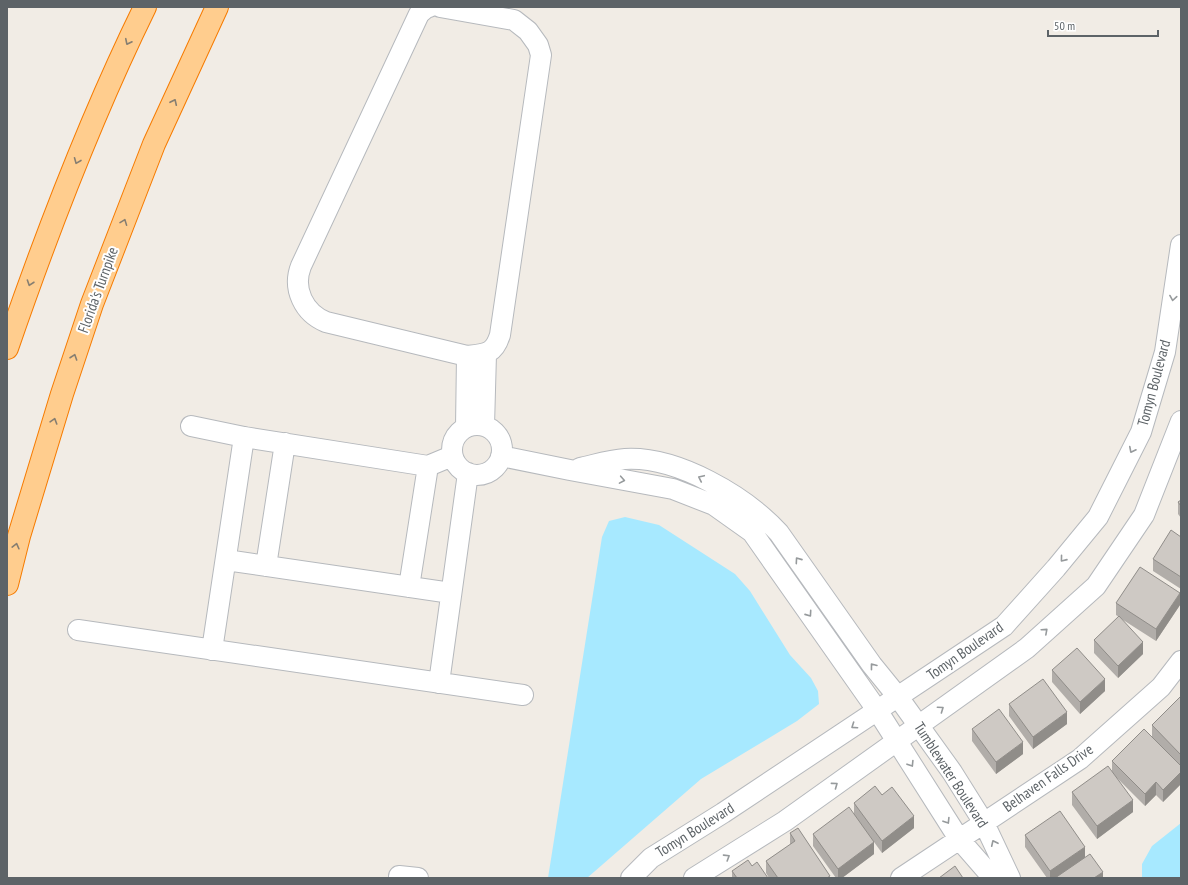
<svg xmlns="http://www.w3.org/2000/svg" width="1188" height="885" font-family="'PT Sans Narrow',sans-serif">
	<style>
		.water { fill: #a7e9ff }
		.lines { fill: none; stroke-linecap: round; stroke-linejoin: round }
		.minor-casing { stroke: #b6b9bd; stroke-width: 22 }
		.highway-casing { stroke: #f67b00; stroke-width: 24 }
		.minor { stroke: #fff; stroke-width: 20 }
		.highway { stroke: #ffcd8e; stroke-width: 22 }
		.wall { fill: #b1ada9 }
		.shaded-wall { fill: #908d89 }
		.building { fill: #cec9c4; stroke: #908d89 }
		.oneway { stroke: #867e71 }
		.oneway2 { stroke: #969a9c }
		.labels { text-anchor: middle; stroke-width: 4; stroke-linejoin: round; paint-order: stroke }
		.street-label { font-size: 15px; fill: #5d6367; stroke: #fff }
	</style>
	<rect width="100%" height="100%" fill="#f1ece5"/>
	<path class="water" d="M 625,517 L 659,525 L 735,574 L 750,591 L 790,655 L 811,678 L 818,691 L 819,704 L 797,721 L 701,779 L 587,878 L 548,878 L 602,537 L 609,521 Z
		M 1181,823 L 1181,878 L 1142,878 L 1142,864 L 1152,846 Z"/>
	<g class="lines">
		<g class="minor-casing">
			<path id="minor" d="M 429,7 L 426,8 L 419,14 L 301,266 C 292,289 304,313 326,322 L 467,356 C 486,354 494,354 500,335 L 541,55 L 538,45 L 528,31 L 514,20 L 440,7
				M452 450a25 25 0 1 1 50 0a25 25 0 1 1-50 0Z
				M 191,426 L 244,437 L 428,466 L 452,456
				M 484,426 L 486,354
				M 466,427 L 467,356
				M 501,456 L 570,470 L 673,489 L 714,505 L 752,532 L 877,710 L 959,839 L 993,878
				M 580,468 C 594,465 610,460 625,459 C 677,456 745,496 779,533 L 872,665 L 898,697 L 952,772 L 984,823 L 1010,878
				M 226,560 L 451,593
				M 266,566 L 285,443
				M 409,587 L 428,466
				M 78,630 L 523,695
				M 212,650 L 244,437
				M 439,683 L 468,473
				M 399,878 L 399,876 L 418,878
				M 631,878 L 651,858 L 723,813 L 1004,626 L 1056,568 L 1098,517 L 1141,432 L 1165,352 L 1181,245
				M 694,878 L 785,821 L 1027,648 L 1096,586 L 1144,515 L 1181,421
				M 901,878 L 1080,759 L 1161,687 L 1181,661"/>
		</g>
		<g class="highway-casing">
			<path id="highway" d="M 7,348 C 47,232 91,117 145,7
				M 7,584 L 19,536 L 62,394 L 92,304 L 154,144 L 217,7"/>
		</g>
		<use href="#minor" class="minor"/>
		<use href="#highway" class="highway"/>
	</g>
	<path class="wall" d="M 1181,500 L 1181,518 L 1178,514 L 1178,502 Z
		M 1181,537 L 1181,589 L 1153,571 L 1153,559 Z
		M 1116,603 L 1180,605 L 1156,641 L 1120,618 L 1143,654 L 1118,678 L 1094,653 L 1094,640 L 1119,617 L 1116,615 Z
		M 1052,670 L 1105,691 L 1080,714 L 1052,682 Z
		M 1181,696 L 1181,784 L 1163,802 L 1156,795 L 1145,806 L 1117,778 L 1133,812 L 1097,839 L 1072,805 L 1072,792 L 1112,772 L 1112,761 L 1152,737 L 1152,725 Z
		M 1009,704 L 1067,724 L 1033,749 L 1009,716 Z
		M 972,729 L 1023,754 L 996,774 L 972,741 Z
		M 882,795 L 914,828 L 882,853 L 874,842 L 874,854 L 842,878 L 836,878 L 813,846 L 813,834 L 854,814 L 854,803 Z
		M 790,833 L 830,878 L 769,878 L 766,873 L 766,861 L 790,845 Z
		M 1025,835 L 1085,857 L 1103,878 L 1047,878 L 1025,847 Z
		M 752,866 L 768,878 L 732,878 L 732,871 Z"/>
	<path class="shaded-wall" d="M 1180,593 L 1180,605 L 1156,641 L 1156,629 Z
		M 1143,642 L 1143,654 L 1118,678 L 1118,666 Z
		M 1105,679 L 1105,691 L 1080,714 L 1080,702 Z
		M 1067,712 L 1067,724 L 1033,749 L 1033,737 Z
		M 1023,742 L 1023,754 L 996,774 L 996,762 Z
		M 1181,772 L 1181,784 L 1163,802 L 1163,790 Z
		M 1156,782 L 1156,795 L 1145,806 L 1145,794 Z
		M 1133,800 L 1133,812 L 1097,839 L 1097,826 Z
		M 914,816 L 914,828 L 882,853 L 882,841 Z
		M 874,842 L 874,854 L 842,878 L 838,878 L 838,869 Z
		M 1085,847 L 1085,859 L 1057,878 L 1050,878 L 1050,871 Z
		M 1103,872 L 1103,878 L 1094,878 Z"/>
	<path class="building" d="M 1181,500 L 1181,506 L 1178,502 Z
		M 1171,530 L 1181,537 L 1181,577 L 1153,559 Z
		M 1140,567 L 1180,593 L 1156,629 L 1116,603 Z
		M 1119,616 L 1143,642 L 1118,666 L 1094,640 Z
		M 1077,648 L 1105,679 L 1080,702 L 1052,670 Z
		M 1043,679 L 1067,712 L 1033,737 L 1009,704 Z
		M 1181,696 L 1181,755 L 1152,725 Z
		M 999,709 L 1023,742 L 996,762 L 972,729 Z
		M 1144,729 L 1181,766 L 1181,772 L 1163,790 L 1156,782 L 1145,794 L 1112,761 Z
		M 1108,766 L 1133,800 L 1097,826 L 1072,792 Z
		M 875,786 L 882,795 L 892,787 L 914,816 L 882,841 L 854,803 Z
		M 849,807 L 874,842 L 838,869 L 813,834 Z
		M 1060,811 L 1085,847 L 1050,871 L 1025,835 Z
		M 798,828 L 830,876 L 827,878 L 778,878 L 766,861 L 795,841 L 790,833 Z
		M 1090,854 L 1103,872 L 1094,878 L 1055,878 Z
		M 748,860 L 752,866 L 757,862 L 768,878 L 737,878 L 732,871 Z
		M 955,866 L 963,878 L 939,878 Z"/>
	<defs><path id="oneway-chevron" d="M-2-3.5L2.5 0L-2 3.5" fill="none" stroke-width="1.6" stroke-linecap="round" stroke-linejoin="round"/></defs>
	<g class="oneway">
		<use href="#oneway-chevron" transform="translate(128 42) rotate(116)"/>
		<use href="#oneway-chevron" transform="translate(174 102) rotate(-65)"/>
		<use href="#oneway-chevron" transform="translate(77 161) rotate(112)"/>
		<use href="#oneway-chevron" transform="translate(124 222) rotate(-69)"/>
		<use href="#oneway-chevron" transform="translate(30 283) rotate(109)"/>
		<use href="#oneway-chevron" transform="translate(74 357) rotate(-71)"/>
		<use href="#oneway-chevron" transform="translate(54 421) rotate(-73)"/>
		<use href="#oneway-chevron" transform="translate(16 546) rotate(-76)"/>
	</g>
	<g class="oneway2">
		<use href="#oneway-chevron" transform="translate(1173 298) rotate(99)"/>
		<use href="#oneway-chevron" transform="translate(1132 450) rotate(117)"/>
		<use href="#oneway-chevron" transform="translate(701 478) rotate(-155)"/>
		<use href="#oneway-chevron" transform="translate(622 480) rotate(10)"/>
		<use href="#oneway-chevron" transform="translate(1063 559) rotate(129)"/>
		<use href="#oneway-chevron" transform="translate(798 560) rotate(-125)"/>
		<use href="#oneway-chevron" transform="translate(809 614) rotate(55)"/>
		<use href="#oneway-chevron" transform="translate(1045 631) rotate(-42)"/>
		<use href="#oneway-chevron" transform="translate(873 666) rotate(-128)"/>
		<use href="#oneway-chevron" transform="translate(941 709) rotate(-35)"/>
		<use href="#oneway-chevron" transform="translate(854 726) rotate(146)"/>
		<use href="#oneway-chevron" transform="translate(911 764) rotate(58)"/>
		<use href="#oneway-chevron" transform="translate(835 785) rotate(-36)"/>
		<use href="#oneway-chevron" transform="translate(947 821) rotate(58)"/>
		<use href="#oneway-chevron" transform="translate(994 843) rotate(-115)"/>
		<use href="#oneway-chevron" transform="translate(727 857) rotate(-32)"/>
	</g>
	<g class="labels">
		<g class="street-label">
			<text transform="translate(98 290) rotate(-70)" y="5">Florida's Turnpike</text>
			<text transform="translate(1154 383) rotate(-75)" y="5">Tomyn Boulevard</text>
			<text transform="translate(965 651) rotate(-35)" y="5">Tomyn Boulevard</text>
			<text transform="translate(951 775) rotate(57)" y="5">Tumblewater Boulevard</text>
			<text transform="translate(1048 778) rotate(-35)" y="5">Belhaven Falls Drive</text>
			<text transform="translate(695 830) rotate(-32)" y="5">Tomyn Boulevard</text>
		</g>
	</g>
	<rect width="1188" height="885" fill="none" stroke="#5d6367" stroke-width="16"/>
	<path d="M1048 30v6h110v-6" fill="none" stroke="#5d6367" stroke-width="2"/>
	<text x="1054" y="30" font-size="12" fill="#5d6367" stroke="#ffffff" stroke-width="3" paint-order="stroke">50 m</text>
</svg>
